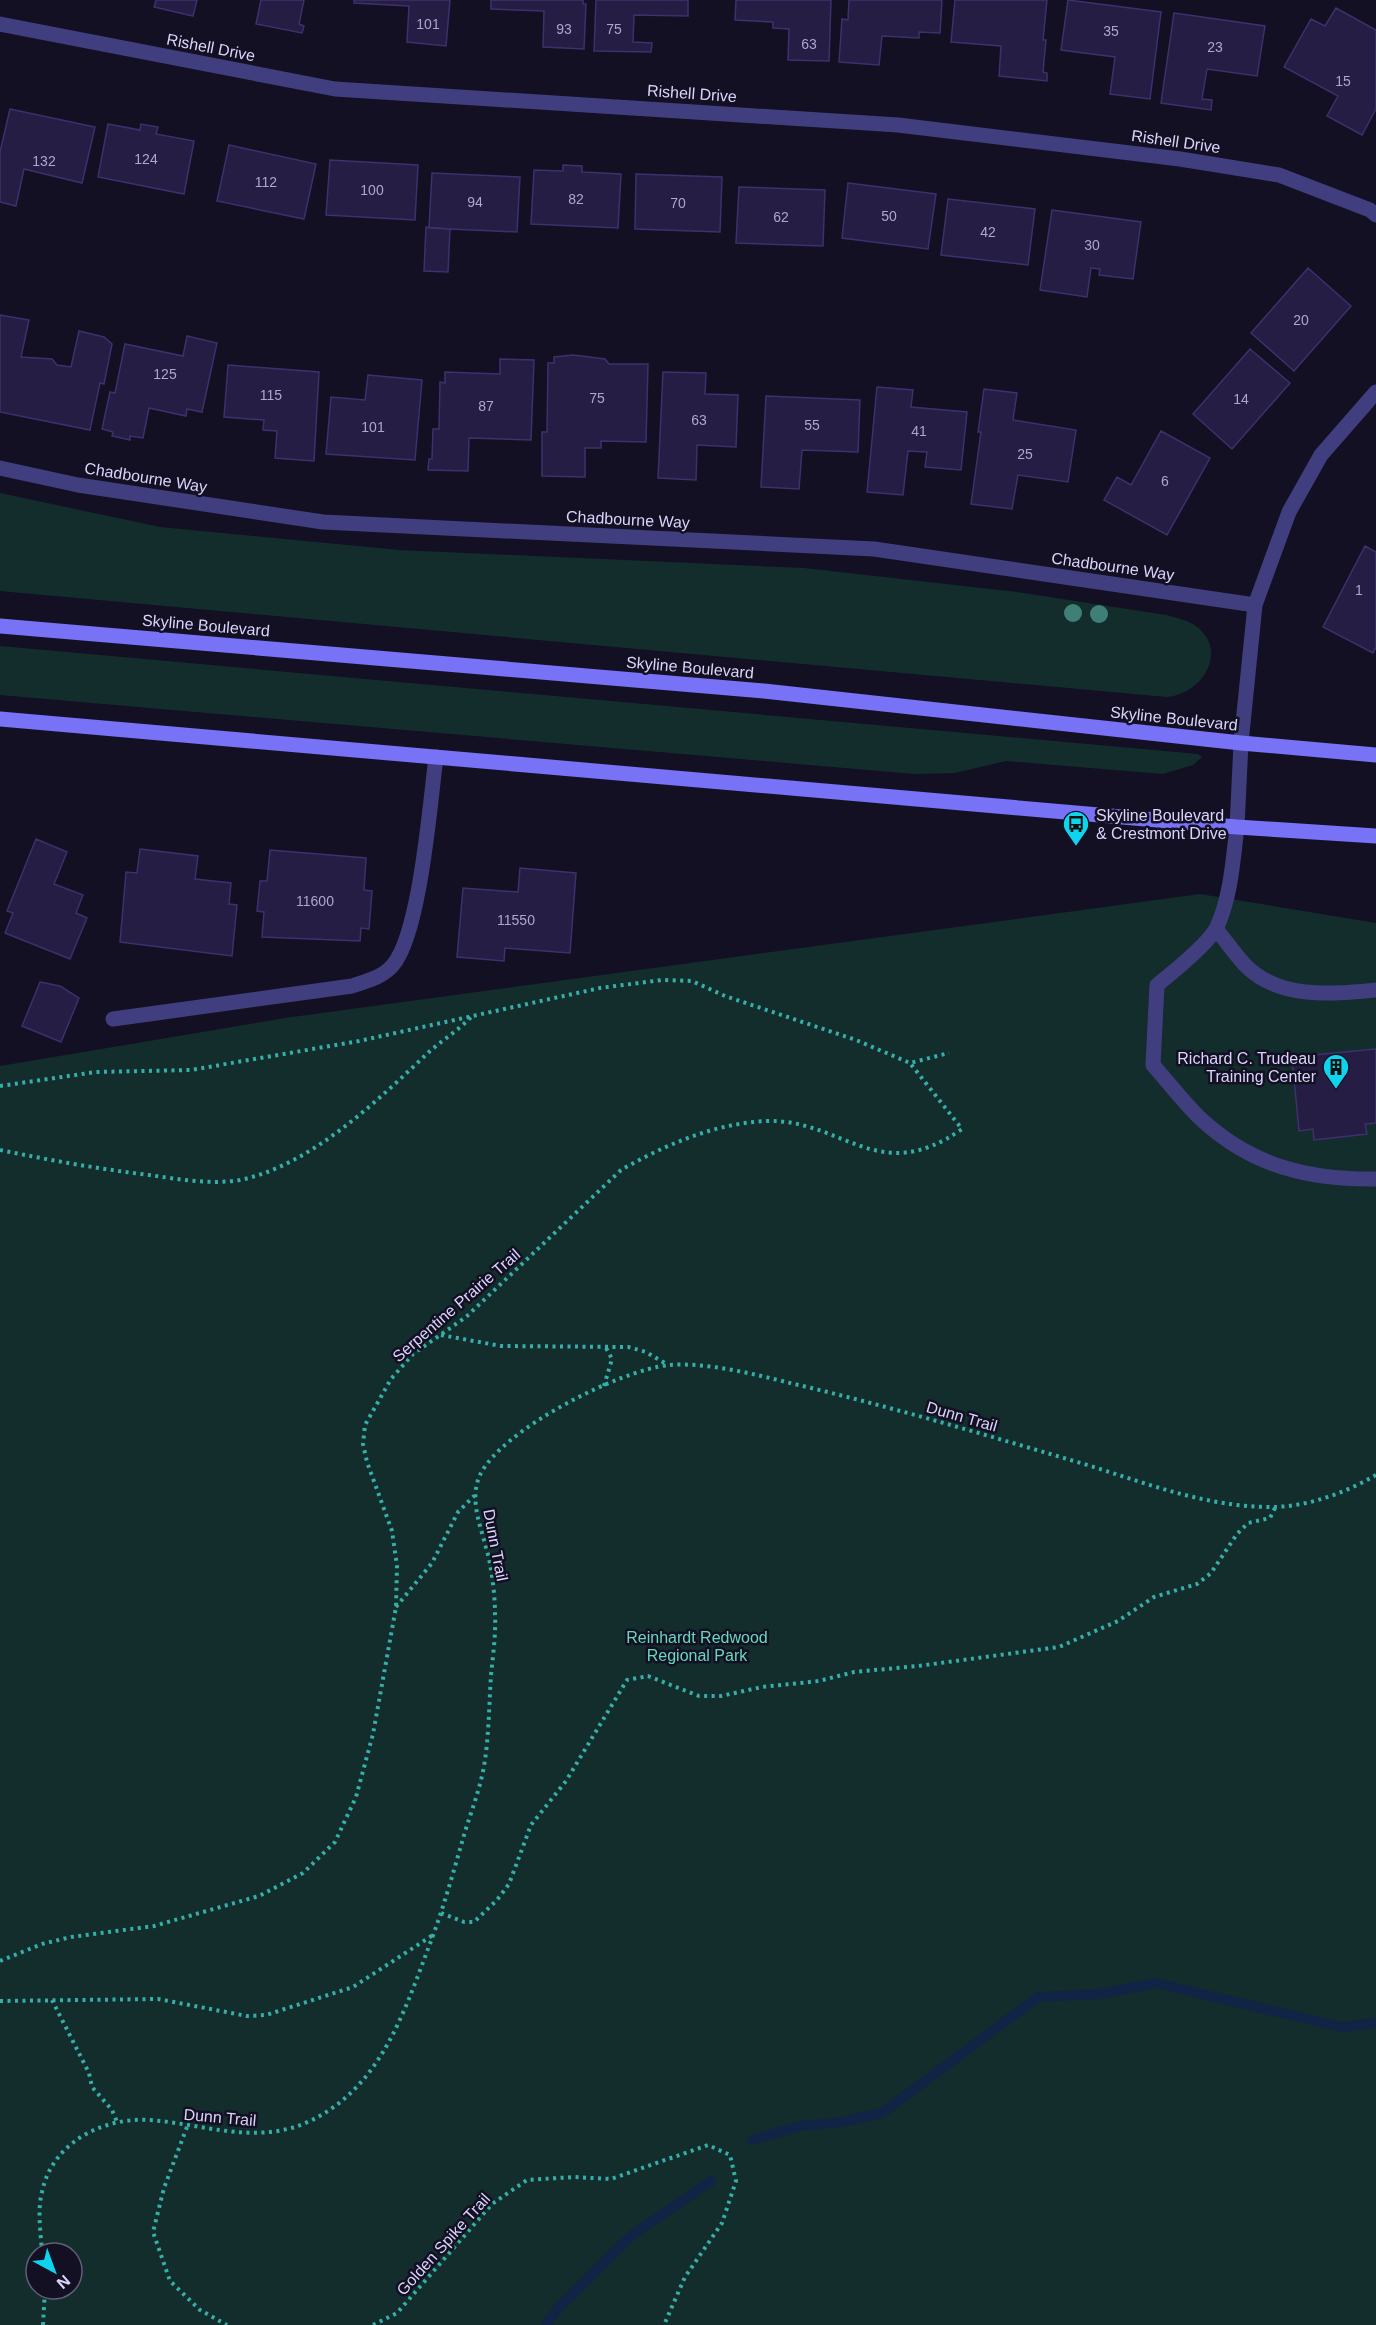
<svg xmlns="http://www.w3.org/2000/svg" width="1376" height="2325" font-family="Arial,sans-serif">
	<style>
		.green { fill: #132d2c; fill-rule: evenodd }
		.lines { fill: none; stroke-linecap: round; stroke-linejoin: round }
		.stream { stroke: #112446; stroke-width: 10 }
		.building { fill: #251d43; stroke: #3e306d; stroke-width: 1.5 }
		.path { stroke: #36aea9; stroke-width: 4; stroke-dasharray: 3 4.5; stroke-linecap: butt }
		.service { stroke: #413e7f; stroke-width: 15 }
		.minor { stroke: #413e7f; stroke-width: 15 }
		.secondary { stroke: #7772f6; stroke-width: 15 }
		.tree { fill: #407e78 }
		.labels { text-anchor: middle; stroke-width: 5; stroke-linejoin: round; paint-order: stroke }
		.number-label { font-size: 14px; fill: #ada6ce }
		.street-label { font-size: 16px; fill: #dad4fc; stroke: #131023 }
		.poi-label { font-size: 16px; fill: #dad4fc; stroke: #131023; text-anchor: start }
		.park-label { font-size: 16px; fill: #65d8bd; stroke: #131023 }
	</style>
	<rect width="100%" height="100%" fill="#131023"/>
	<path class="green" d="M 0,493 L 160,527 L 399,550 L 804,568 L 1017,592 L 1166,615 C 1174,617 1182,619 1189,622 C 1231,643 1207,693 1167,697 L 0,591 Z
		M 0,646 L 1198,754 L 1202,757 L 1193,765 L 1163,774 L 1006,761 L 955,773 L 914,774 L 0,695 Z
		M 1200,894 L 1376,923 L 1376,2325 L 0,2325 L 0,1066 L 285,1018 ZM 36,2253 L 72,2253 L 72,2289 L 36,2289 Z"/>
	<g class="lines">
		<path class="stream" d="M 752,2140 L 801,2126 L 842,2122 L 882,2113 L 1038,1997 L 1100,1994 L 1156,1983 L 1341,2027 L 1376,2023
			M 546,2325 L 559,2307 L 631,2236 L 711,2181"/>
	</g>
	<path class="building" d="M 156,0 L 197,0 L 193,16 L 154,7 Z
		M 261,0 L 304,0 L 299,24 L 304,26 L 302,33 L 256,24 Z
		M 354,0 L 450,0 L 446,46 L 407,42 L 409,6 L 354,3 Z
		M 491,0 L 583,0 L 583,4 L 586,4 L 584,49 L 543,47 L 544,11 L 491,9 Z
		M 596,0 L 688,0 L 688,16 L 634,15 L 633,42 L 652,43 L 651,52 L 594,51 Z
		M 736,0 L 831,0 L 829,61 L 788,60 L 789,29 L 773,28 L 773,22 L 735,20 Z
		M 849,0 L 942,0 L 940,33 L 919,32 L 919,38 L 882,36 L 879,65 L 839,62 L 842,19 L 848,20 Z
		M 955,0 L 1047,0 L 1043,40 L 1046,40 L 1043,72 L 1047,73 L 1047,81 L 999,76 L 1001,46 L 951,42 Z
		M 1068,0 L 1161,12 L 1150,99 L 1110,94 L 1115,57 L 1061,50 Z
		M 1336,8 L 1376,30 L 1376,109 L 1362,135 L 1327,116 L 1338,96 L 1284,67 L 1311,19 L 1325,26 Z
		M 1174,13 L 1265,26 L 1257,76 L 1207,69 L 1202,99 L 1212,100 L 1211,110 L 1161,103 Z
		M 10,109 L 95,127 L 82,183 L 24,169 L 16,206 L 0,202 L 0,152 Z
		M 108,124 L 140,130 L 141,124 L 158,127 L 156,134 L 194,141 L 184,194 L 98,177 Z
		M 229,145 L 316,164 L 304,219 L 217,201 Z
		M 330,160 L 418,165 L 415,220 L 326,215 Z
		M 563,165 L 582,166 L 582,172 L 621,174 L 618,228 L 531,224 L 534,170 L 563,171 Z
		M 432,173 L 520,177 L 517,232 L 429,228 Z
		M 636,174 L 722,177 L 720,232 L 635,229 Z
		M 848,183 L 936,194 L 928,249 L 842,238 Z
		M 739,187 L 825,190 L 823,246 L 736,243 Z
		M 948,199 L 1035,209 L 1028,265 L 941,255 Z
		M 1052,210 L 1141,222 L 1133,279 L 1099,275 L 1100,269 L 1091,268 L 1087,297 L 1040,290 Z
		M 426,227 L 450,229 L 448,272 L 424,271 Z
		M 1308,268 L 1351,306 L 1294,371 L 1251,333 Z
		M 0,315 L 29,320 L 21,357 L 52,359 L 57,365 L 71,367 L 79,331 L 104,337 L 112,344 L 104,384 L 100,383 L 90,430 L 0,412 Z
		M 187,336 L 217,343 L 202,412 L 187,409 L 186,416 L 149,408 L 143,438 L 130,436 L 130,440 L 112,436 L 113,432 L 102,429 L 110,392 L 115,393 L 125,344 L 183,356 Z
		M 1250,349 L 1290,383 L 1232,449 L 1193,414 Z
		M 573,355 L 605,359 L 609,364 L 648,364 L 646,442 L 601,441 L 601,448 L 585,448 L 585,477 L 542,476 L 542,432 L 547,432 L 548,363 L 554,363 L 554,357 Z
		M 500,359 L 534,360 L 531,440 L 469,438 L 468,471 L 428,470 L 429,459 L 432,459 L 433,429 L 439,429 L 440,382 L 445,383 L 445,372 L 500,374 Z
		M 228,365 L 319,372 L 314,461 L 275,458 L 277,431 L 263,430 L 264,420 L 224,417 Z
		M 663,372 L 706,373 L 705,394 L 738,395 L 736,447 L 697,445 L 696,480 L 658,478 Z
		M 368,375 L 422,380 L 415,460 L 326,454 L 331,397 L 365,400 Z
		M 877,387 L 913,390 L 911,407 L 967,412 L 961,470 L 925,467 L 927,452 L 908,451 L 903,495 L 867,492 Z
		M 984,389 L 1017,393 L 1013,420 L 1076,430 L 1068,482 L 1018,475 L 1012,509 L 971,504 L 981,432 L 978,432 Z
		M 766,396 L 860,400 L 858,452 L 802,450 L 799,489 L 761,487 Z
		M 1161,431 L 1210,458 L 1167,535 L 1104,500 L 1117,477 L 1131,485 Z
		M 1365,546 L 1376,552 L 1376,647 L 1373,653 L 1323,627 Z
		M 36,839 L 67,852 L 54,884 L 83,895 L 76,913 L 87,918 L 70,959 L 5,933 L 13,913 L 7,911 Z
		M 140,849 L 198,856 L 195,879 L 231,883 L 229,904 L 237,905 L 232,956 L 120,942 L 126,872 L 137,873 Z
		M 270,850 L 366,858 L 364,890 L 372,891 L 369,929 L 361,928 L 360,941 L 262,937 L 264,912 L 257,911 L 260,881 L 267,881 Z
		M 520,868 L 576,873 L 570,953 L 505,948 L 504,961 L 457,957 L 463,888 L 518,892 Z
		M 40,982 L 60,986 L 79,998 L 61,1042 L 22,1026 Z
		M 1376,1049 L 1376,1123 L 1365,1124 L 1367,1134 L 1314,1140 L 1313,1129 L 1299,1131 L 1292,1057 Z"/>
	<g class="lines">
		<path class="path" d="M 0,1086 L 96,1072 L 191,1070 L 359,1041 L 600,988 L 662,980 L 692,981 L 725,996 L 856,1040 L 910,1063 L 949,1053
			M 0,1150 C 49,1160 99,1169 149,1175 C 178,1179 210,1185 240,1180 C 312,1165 378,1100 430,1051 C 444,1039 460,1029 472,1016
			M 441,1335 L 501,1346 L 628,1347 L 646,1352 L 668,1365
			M 604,1386 L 612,1359 L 605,1346
			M 396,1607 L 432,1563 L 458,1512 L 474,1496
			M 441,1913 L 464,1922 L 474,1922 L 497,1900 L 509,1884 L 531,1825 L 566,1781 L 627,1680 L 648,1676 L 699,1696 L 721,1696 L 762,1687 L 819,1681 L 854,1672 L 918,1666 L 1059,1647 L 1118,1621 L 1154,1597 L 1197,1584 L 1211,1573 L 1237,1534 L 1248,1523 L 1270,1518 L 1275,1508
			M 0,1961 L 42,1944 L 71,1937 L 154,1926 L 259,1896 L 303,1873 L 335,1842 L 356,1797 L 373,1734 L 396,1607 L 397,1566 L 392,1531 L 367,1462 L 363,1444 L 365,1425 L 391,1379 L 413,1354 L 466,1317 L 621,1170 C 665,1145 715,1123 767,1121 C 843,1119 878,1188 962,1129 L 910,1063
			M 52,2000 L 89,2073 L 92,2087 L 112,2110 L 117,2122
			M 0,2001 L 158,1999 L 247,2016 L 266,2015 L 353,1987 L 433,1935
			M 187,2127 L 164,2188 L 153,2232 L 170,2281 L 200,2310 L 227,2325
			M 42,2253 C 41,2234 37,2211 42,2192 C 52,2143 102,2117 150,2120 C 204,2124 257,2146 310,2121 C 382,2087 405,2009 431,1941 C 444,1906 454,1870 464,1835 C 471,1812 480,1789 484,1766 C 489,1737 489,1705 491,1675 C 493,1655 496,1634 495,1614 C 495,1598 493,1580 490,1564 C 485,1535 467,1503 480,1475 C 502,1429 620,1370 669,1365 C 706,1362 754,1374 790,1383 C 889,1406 986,1435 1084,1464 C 1146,1483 1205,1507 1271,1507 C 1307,1507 1345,1493 1376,1475
			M 43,2325 L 45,2289
			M 373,2325 L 397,2313 L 492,2204 L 527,2180 L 574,2177 L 611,2179 L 708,2145 L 730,2155 L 736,2181 L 722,2223 L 685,2277 L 664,2325"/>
		<path class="service" d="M 1237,827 C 1233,860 1231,896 1217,927 C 1209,943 1172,973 1157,985 L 1153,1065 C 1169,1083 1184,1103 1202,1120 C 1252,1166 1309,1180 1376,1179
			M 1216,929 C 1226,941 1235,954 1245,965 C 1279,1000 1332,994 1376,990
			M 113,1019 L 352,986 C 366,981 382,978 393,965 C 420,933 430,804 436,757"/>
		<path class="minor" d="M 0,24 L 335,89 L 898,125 L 1180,159 L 1279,175 L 1370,210 L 1376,215
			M 0,468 L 78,485 L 323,522 L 874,549 L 1255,605
			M 1237,827 L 1241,743 L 1255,605 L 1289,512 L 1321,455 L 1376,392"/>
		<path class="secondary" d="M 0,626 L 764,691 L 1241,743 L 1376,755
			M 0,719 L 1237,827 L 1376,836"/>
	</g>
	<g class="tree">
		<circle cx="1073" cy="613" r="9"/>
		<circle cx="1099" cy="614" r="9"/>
	</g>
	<defs>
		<g id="bus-pin" transform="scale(1.35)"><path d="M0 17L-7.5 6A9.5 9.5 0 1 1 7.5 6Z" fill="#0fd4ee" stroke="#131023"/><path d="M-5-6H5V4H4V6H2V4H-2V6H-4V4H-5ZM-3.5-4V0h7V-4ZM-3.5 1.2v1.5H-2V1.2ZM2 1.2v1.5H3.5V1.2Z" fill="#111"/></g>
		<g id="building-pin" transform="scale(1.35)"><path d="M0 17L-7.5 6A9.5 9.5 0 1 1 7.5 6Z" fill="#0fd4ee" stroke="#131023"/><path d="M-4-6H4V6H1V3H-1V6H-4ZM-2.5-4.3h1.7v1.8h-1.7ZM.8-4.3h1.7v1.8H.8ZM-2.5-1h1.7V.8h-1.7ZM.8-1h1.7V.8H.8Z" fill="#111"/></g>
	</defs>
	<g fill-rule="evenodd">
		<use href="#bus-pin" x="1076" y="824"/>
		<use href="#building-pin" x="1336" y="1067"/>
	</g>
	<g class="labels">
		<g class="number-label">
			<text x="428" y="29">101</text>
			<text x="564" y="34">93</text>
			<text x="614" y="34">75</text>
			<text x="1111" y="36">35</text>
			<text x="809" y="49">63</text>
			<text x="1215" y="52">23</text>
			<text x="1343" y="86">15</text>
			<text x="146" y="164">124</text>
			<text x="44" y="166">132</text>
			<text x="266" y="187">112</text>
			<text x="372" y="195">100</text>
			<text x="576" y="204">82</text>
			<text x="475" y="207">94</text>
			<text x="678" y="208">70</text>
			<text x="889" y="221">50</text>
			<text x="781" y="222">62</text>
			<text x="988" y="237">42</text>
			<text x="1092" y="250">30</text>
			<text x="1301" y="325">20</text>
			<text x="165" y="379">125</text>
			<text x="271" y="400">115</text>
			<text x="597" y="403">75</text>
			<text x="1241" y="404">14</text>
			<text x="486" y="411">87</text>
			<text x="699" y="425">63</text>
			<text x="812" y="430">55</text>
			<text x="373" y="432">101</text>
			<text x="919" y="436">41</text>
			<text x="1025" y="459">25</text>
			<text x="1165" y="486">6</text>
			<text x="1359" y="595">1</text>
			<text x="315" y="906">11600</text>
			<text x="516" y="925">11550</text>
		</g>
		<g class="street-label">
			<text transform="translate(211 47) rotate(11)" y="6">Rishell Drive</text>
			<text transform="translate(692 93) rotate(4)" y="6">Rishell Drive</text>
			<text transform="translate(1176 141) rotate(8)" y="6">Rishell Drive</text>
			<text transform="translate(146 477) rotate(9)" y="6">Chadbourne Way</text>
			<text transform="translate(628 519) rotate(3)" y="6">Chadbourne Way</text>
			<text transform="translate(1113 566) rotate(8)" y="6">Chadbourne Way</text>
			<text transform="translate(206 625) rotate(5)" y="6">Skyline Boulevard</text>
			<text transform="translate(690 667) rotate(5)" y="6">Skyline Boulevard</text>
			<text transform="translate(1174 718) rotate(6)" y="6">Skyline Boulevard</text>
			<text transform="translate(456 1305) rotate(-41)" y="6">Serpentine Prairie Trail</text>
			<text transform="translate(962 1416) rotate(16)" y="6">Dunn Trail</text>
			<text transform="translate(496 1545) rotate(79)" y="6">Dunn Trail</text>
			<text transform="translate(220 2117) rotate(5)" y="6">Dunn Trail</text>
			<text transform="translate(443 2244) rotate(-48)" y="6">Golden Spike Trail</text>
		</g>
		<g class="poi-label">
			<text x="1096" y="821">Skyline Boulevard<tspan x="1096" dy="18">&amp; Crestmont Drive</tspan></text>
			<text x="1316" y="1064" text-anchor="end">Richard C. Trudeau<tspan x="1316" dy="18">Training Center</tspan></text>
		</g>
		<g class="park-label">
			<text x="697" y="1643">Reinhardt Redwood<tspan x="697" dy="18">Regional Park</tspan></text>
		</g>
	</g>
	<g transform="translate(54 2271) rotate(139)"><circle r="28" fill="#131023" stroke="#635e7a" stroke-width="1.5"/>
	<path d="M0-4.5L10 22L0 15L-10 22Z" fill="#0fd4ee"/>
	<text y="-9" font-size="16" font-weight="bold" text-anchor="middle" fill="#dad4fc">N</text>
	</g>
</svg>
